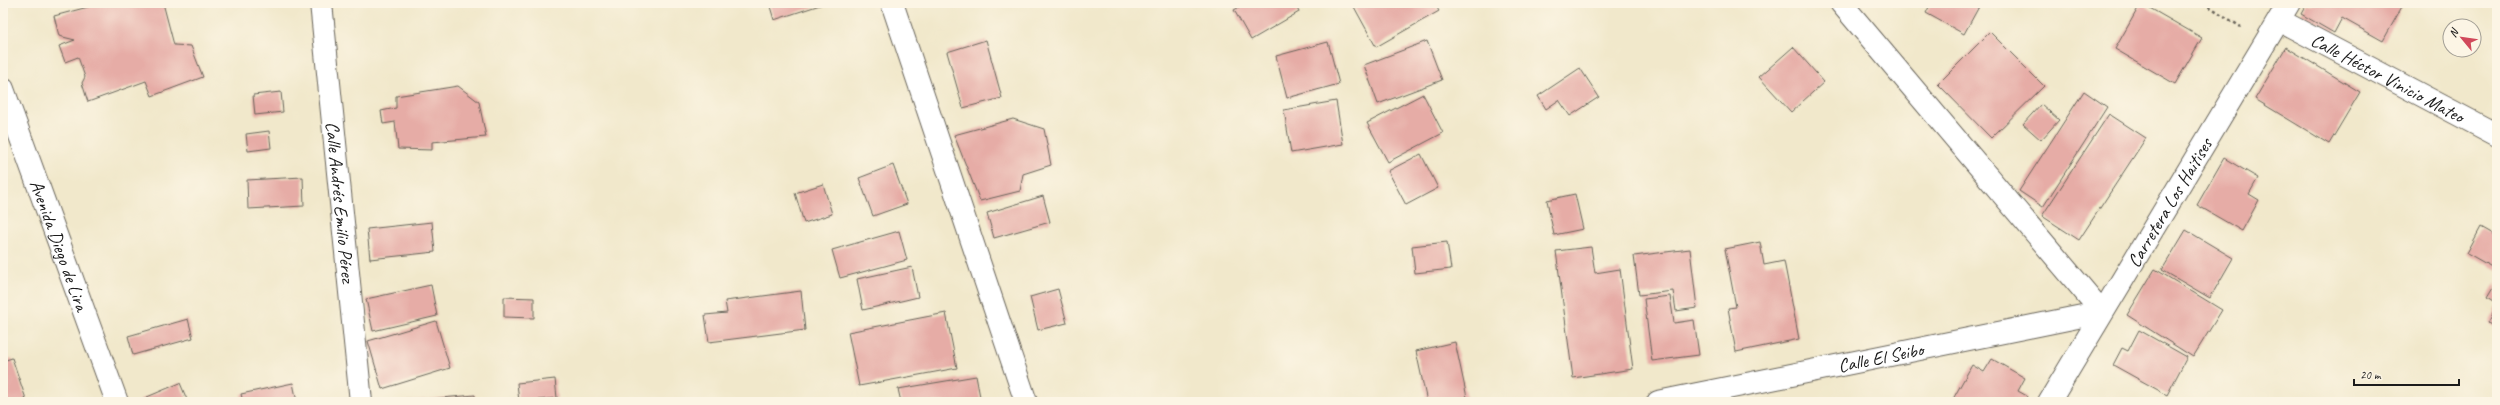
<svg xmlns="http://www.w3.org/2000/svg" width="2500" height="405" font-family="Caveat,sans-serif">
	<style>
		.building { fill: #e6aca6 }
		.lines { fill: none; stroke-linecap: round; stroke-linejoin: round }
		.minor-casing { stroke: #676359; stroke-width: 24 }
		.path { stroke: #676359; stroke-width: 2.5; stroke-dasharray: 3 3; stroke-linecap: butt }
		.minor { stroke: #fff; stroke-width: 22 }
		.labels { text-anchor: middle; stroke-width: 3; stroke-linejoin: round; paint-order: stroke }
		.street-label { font-size: 19px; fill: #1c1c1c; stroke: #fcf5e5 }
	</style>
	<rect width="100%" height="100%" fill="#fcf5e5"/>
	<filter id="ink" filterUnits="userSpaceOnUse"><feTurbulence type="fractalNoise" baseFrequency=".025" numOctaves="2"/><feDisplacementMap in="SourceGraphic" scale="8" xChannelSelector="R" yChannelSelector="G"/><feConvolveMatrix kernelMatrix="1 2 1 2 8 2 1 2 1" color-interpolation-filters="sRGB"/></filter>
	<filter id="wash" filterUnits="userSpaceOnUse"><feTurbulence type="fractalNoise" baseFrequency=".012" numOctaves="4" result="noise"/><feDisplacementMap in="SourceGraphic" scale="16" xChannelSelector="R" yChannelSelector="G"/><feGaussianBlur stdDeviation="0.9" result="paint"/><feColorMatrix in="noise" values="0 0 0 0 0 0 0 0 0 0 0 0 0 0 0 0 0 1.4 0 .05"/><feComposite in="paint" operator="in"/></filter>
	<g filter="url(#wash)">
		<rect width="100%" height="100%" fill="#f1e8cb"/>
		<g id="blocks">
			<path class="building" d="M 103,3 L 163,3 L 174,45 L 191,46 L 203,77 L 152,96 L 146,81 L 88,102 L 82,83 L 85,77 L 78,57 L 65,62 L 59,46 L 75,40 L 59,36 L 54,16 Z
				M 769,3 L 826,3 L 774,20 Z
				M 1247,3 L 1294,3 L 1299,12 L 1251,40 L 1234,10 Z
				M 1356,3 L 1434,3 L 1439,11 L 1376,47 L 1353,5 Z
				M 1931,3 L 1981,3 L 1964,34 L 1926,13 Z
				M 2141,3 L 2202,38 L 2175,84 L 2115,49 Z
				M 2307,3 L 2404,3 L 2383,41 L 2342,18 L 2334,33 L 2301,14 Z
				M 1990,32 L 2044,86 L 1991,138 L 1938,84 Z
				M 986,40 L 1002,98 L 963,108 L 947,52 Z
				M 1427,41 L 1442,80 L 1378,104 L 1364,65 Z
				M 1328,42 L 1339,84 L 1287,98 L 1276,56 Z
				M 1793,47 L 1824,82 L 1791,112 L 1759,77 Z
				M 2286,47 L 2360,92 L 2329,144 L 2255,99 Z
				M 1580,68 L 1599,97 L 1570,116 L 1559,100 L 1546,109 L 1538,96 Z
				M 458,86 L 479,102 L 486,137 L 432,142 L 432,150 L 398,149 L 395,122 L 383,124 L 381,111 L 396,108 L 396,96 Z
				M 2084,91 L 2107,107 L 2043,207 L 2019,191 Z
				M 281,92 L 283,112 L 255,115 L 253,95 Z
				M 1423,94 L 1443,133 L 1388,162 L 1367,123 Z
				M 1336,101 L 1343,144 L 1291,153 L 1284,110 Z
				M 2041,104 L 2059,120 L 2041,140 L 2023,124 Z
				M 2109,114 L 2146,138 L 2079,240 L 2042,216 Z
				M 1013,119 L 1044,129 L 1051,165 L 1023,174 L 1020,191 L 980,201 L 954,135 Z
				M 269,131 L 271,148 L 248,151 L 246,134 Z
				M 1421,154 L 1438,188 L 1406,205 L 1388,171 Z
				M 2224,158 L 2258,178 L 2249,194 L 2259,200 L 2242,231 L 2197,205 Z
				M 893,165 L 907,204 L 873,216 L 859,178 Z
				M 303,177 L 304,206 L 248,209 L 247,180 Z
				M 823,184 L 832,214 L 804,223 L 795,193 Z
				M 1575,194 L 1583,229 L 1554,235 L 1547,200 Z
				M 1043,196 L 1050,222 L 994,238 L 987,213 Z
				M 432,222 L 435,252 L 370,259 L 367,229 Z
				M 2481,227 L 2495,235 L 2497,232 L 2497,270 L 2467,253 Z
				M 2186,230 L 2233,258 L 2210,298 L 2162,270 Z
				M 899,231 L 907,260 L 840,278 L 832,250 Z
				M 1447,242 L 1451,269 L 1415,273 L 1412,246 Z
				M 1760,242 L 1764,265 L 1784,261 L 1799,339 L 1736,352 L 1728,308 L 1736,307 L 1725,249 Z
				M 1591,247 L 1595,273 L 1620,269 L 1633,369 L 1573,378 L 1556,251 Z
				M 1690,249 L 1697,308 L 1676,311 L 1673,291 L 1639,295 L 1634,256 Z
				M 912,267 L 918,297 L 863,310 L 857,279 Z
				M 2155,269 L 2222,310 L 2193,357 L 2127,315 Z
				M 2497,282 L 2497,303 L 2488,297 Z
				M 431,285 L 437,316 L 373,331 L 366,299 Z
				M 1058,289 L 1067,323 L 1038,330 L 1030,297 Z
				M 801,291 L 805,330 L 709,342 L 705,315 L 727,313 L 725,301 Z
				M 1670,296 L 1674,323 L 1694,320 L 1699,355 L 1652,361 L 1644,299 Z
				M 504,297 L 534,298 L 534,318 L 504,317 Z
				M 2497,306 L 2497,329 L 2488,323 Z
				M 946,313 L 957,368 L 859,386 L 848,332 Z
				M 188,319 L 193,338 L 133,355 L 128,336 Z
				M 436,321 L 450,368 L 382,389 L 368,341 Z
				M 2139,330 L 2187,357 L 2167,395 L 2113,365 L 2122,348 L 2128,351 Z
				M 1455,342 L 1468,402 L 1427,402 L 1416,351 Z
				M 12,358 L 26,399 L 17,402 L 3,402 L 3,361 Z
				M 1992,359 L 2025,378 L 2018,391 L 2027,396 L 2024,402 L 1957,402 L 1953,399 L 1972,365 L 1984,372 Z
				M 976,376 L 981,402 L 901,402 L 898,389 Z
				M 555,379 L 557,398 L 519,402 L 517,383 Z
				M 180,383 L 188,402 L 141,402 L 140,400 Z
				M 293,383 L 297,402 L 243,402 L 241,394 Z
				M 475,395 L 475,402 L 408,402 L 408,401 Z"/>
		</g>
	</g>
	<g filter="url(#ink)">
		<use href="#blocks" fill-opacity="0" stroke="#676359" stroke-width="1"/>
		<g class="lines">
			<g class="minor-casing">
				<g id="minor">
					<path id="s1" d="M 321,3 L 361,402"/>
					<path d="M 892,3 L 1026,402"/>
					<path id="s2" d="M 2279,20 L 2497,135"/>
					<path id="s3" d="M 3,89 L 117,402"/>
					<path id="s4" d="M 1658,402 L 2102,312 L 1841,3"/>
					<path id="s5" d="M 2049,402 L 2289,3"/>
				</g>
			</g>
			<path class="path" d="M 2204,3 L 2241,27"/>
			<use href="#minor" class="minor"/>
		</g>
	</g>
	<g class="labels">
		<g class="street-label">
			<text dy="7" stroke="none"><textPath href="#s2" startOffset="123">Calle Héctor Vinicio Mateo</textPath></text>
			<text dy="7" stroke="none"><textPath href="#s5" startOffset="233">Carretera Los Haitises</textPath></text>
			<text dy="7" stroke="none"><textPath href="#s1" startOffset="200">Calle Andrés Emilio Pérez</textPath></text>
			<text dy="7" stroke="none"><textPath href="#s3" startOffset="166">Avenida Diego de Lira</textPath></text>
			<text dy="7" stroke="none"><textPath href="#s4" startOffset="227">Calle El Seibo</textPath></text>
		</g>
	</g>
	<rect width="2500" height="405" fill="none" stroke="#fcf5e5" stroke-width="16"/>
	<g transform="translate(2462 38) rotate(299)"><circle r="19" fill="#fcf5e5" stroke="#a29e95"/>
	<path d="M0-3L7 15L0 10L-7 15Z" fill="#d1495b"/>
	<text y="-6" font-size="11" font-weight="bold" text-anchor="middle" fill="#1c1c1c">N</text>
	</g>
	<path d="M2354 379v6h105v-6" fill="none" stroke="#1c1c1c" stroke-width="2"/>
	<text x="2360" y="379" font-size="12" fill="#1c1c1c" stroke="#fcf5e5" stroke-width="3" paint-order="stroke">20 m</text>
</svg>
